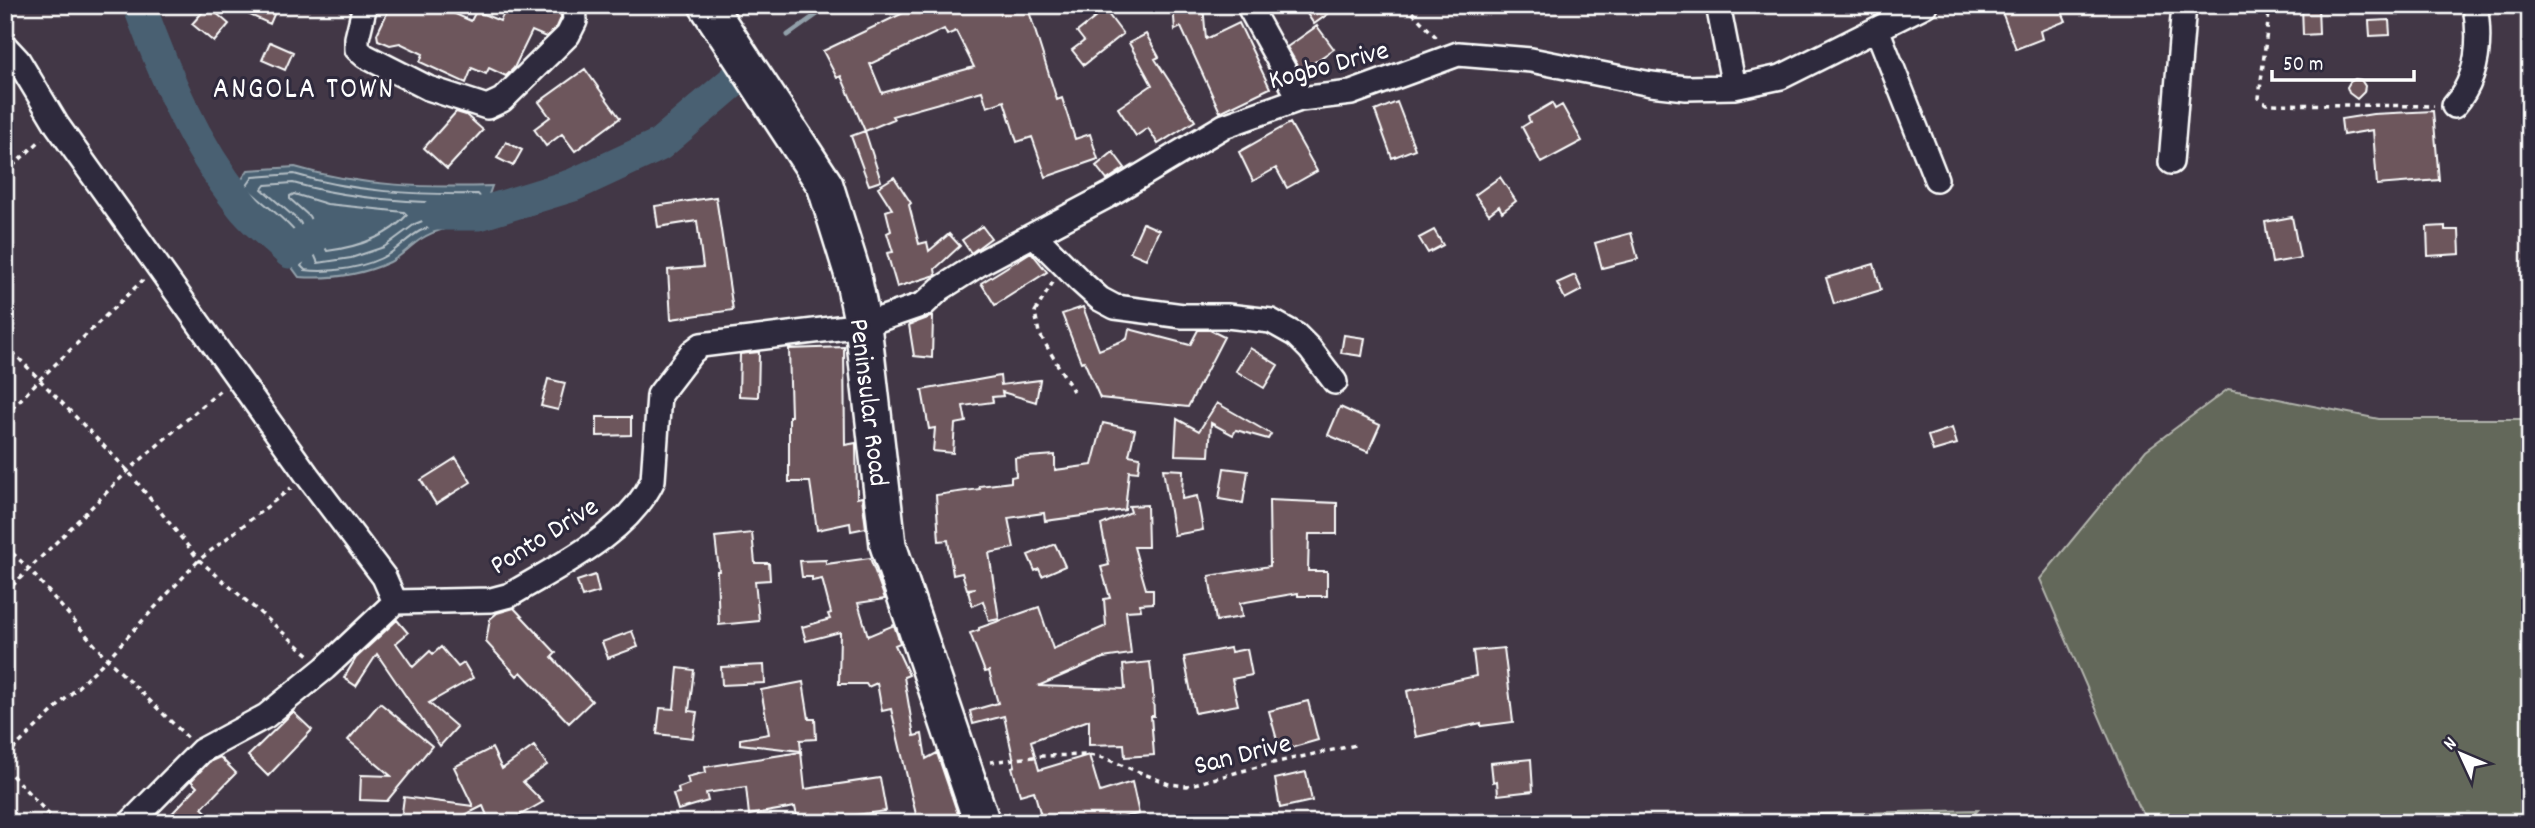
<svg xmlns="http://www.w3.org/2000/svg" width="2535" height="828" font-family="Dekko,sans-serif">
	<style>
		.green { fill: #63675a; stroke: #b1b3ac; stroke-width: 2 }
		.water { fill: #496172; stroke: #92a0aa; stroke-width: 2 }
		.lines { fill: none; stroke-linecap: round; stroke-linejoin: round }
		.shore { stroke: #b6c0c7; stroke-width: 2 }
		.stream { stroke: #92a0aa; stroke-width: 5 }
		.river { stroke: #496172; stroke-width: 33 }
		.building { fill: #6d565c; stroke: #fff; stroke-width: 2; fill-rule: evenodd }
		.minor-casing { stroke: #fff; stroke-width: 28 }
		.primary-casing { stroke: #fff; stroke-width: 40 }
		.path { stroke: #fff; stroke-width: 3.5; stroke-dasharray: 5 5; stroke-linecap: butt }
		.minor { stroke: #2f2a3d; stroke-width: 23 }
		.primary { stroke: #2f2a3d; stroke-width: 35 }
		.labels { text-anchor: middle; stroke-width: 6; stroke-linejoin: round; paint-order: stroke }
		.street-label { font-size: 28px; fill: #fff; stroke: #2f2a3d }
		.neighbourhood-label { font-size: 30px; letter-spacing: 2px; fill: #fff; stroke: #2f2a3d }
	</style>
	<rect width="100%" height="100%" fill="#423746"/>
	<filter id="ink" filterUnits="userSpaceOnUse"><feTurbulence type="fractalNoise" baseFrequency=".0143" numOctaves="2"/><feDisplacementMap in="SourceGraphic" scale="14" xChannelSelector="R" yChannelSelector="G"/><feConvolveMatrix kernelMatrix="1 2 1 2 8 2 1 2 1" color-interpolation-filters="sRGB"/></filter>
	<g filter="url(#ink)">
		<path class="green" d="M 2228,389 L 2379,419 L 2530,419 L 2530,823 L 2150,823 L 2138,806 L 2040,579 L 2146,450 Z
			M 1978,810 L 1966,823 L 1451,823 Z"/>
		<path class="water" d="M 295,167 C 358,186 426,188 492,186 L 478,225 C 458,225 438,228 421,239 C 410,246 401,257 390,262 C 362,275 329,279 299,277 L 291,266 L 300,257 L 287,231 L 236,188 L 248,170 Z"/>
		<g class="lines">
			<path class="shore" d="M 294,174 C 353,192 416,195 478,194 L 481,198 L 473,218 C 454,219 437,223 420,231 C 409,237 400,247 389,254 C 366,268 331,273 305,270 L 301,266 C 321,238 261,205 246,187 L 253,177 Z
				M 293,183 C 345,198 400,202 454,203 L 457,207 L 415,224 L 384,247 L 351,258 L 318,263 L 300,222 L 262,189 L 265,185 Z
				M 294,194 L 327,204 L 404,212 L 407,215 C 387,238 357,247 327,251 L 309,216 L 290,199 L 290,196 Z"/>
			<path class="stream" d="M 788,35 L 830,5"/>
			<path class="river" d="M 139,5 C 166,77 192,142 240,203 C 253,221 274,236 290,252 L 333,224
				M 437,214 L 479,214 L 573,185 L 659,145 L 736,79"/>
		</g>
		<path class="building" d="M 228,5 L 278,5 L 270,24 Z
			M 391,5 L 435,5 L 471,21 L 476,11 L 500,21 L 508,5 L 560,5 L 561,18 L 557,27 L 546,37 L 532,31 L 514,68 L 506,76 L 489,68 L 486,74 L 472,68 L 466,83 L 420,62 L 423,54 L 400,43 L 390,45 L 378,40 L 377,34 Z
			M 920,5 L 1027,5 L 1057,100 L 1062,98 L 1075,139 L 1090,134 L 1098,159 L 1046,177 L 1032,137 L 1017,142 L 1004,101 L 987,107 L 982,91 L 892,116 L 894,119 L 865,131 L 881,181 L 869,185 L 851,136 L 865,131 L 841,76 L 837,78 L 823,51 ZM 944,29 L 947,35 L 956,31 L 974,67 L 882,93 L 870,64 Z
			M 1173,5 L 1203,5 L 1206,39 L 1239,23 L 1270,88 L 1220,112 L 1181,27 L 1175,30 Z
			M 1301,5 L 1322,5 L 1328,14 L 1314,24 Z
			M 2017,5 L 2059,5 L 2066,21 L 2040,31 L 2042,39 L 2016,49 L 2002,12 Z
			M 2302,5 L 2318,5 L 2319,34 L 2303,35 Z
			M 208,6 L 229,24 L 214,42 L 192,24 Z
			M 1105,10 L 1123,34 L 1084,65 L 1072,50 L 1084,41 L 1077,32 Z
			M 2389,20 L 2390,35 L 2370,36 L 2369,21 Z
			M 1317,26 L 1334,49 L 1301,71 L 1287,47 Z
			M 1146,34 L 1159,57 L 1155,59 L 1195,121 L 1158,144 L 1148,128 L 1136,136 L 1118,108 L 1152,85 L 1129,43 Z
			M 270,42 L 293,52 L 285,70 L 262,60 Z
			M 585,69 L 620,118 L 575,151 L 562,134 L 546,146 L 534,129 L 550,117 L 539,102 Z
			M 2355,79 L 2361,80 L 2365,86 L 2364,92 L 2357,99 L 2349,93 L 2347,87 L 2350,82 Z
			M 1397,102 L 1415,149 L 1392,158 L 1375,111 Z
			M 1552,103 L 1555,109 L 1562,105 L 1582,141 L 1541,163 L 1522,127 L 1530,122 L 1528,117 Z
			M 2433,111 L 2439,180 L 2377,185 L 2373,130 L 2343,135 L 2341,119 L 2373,114 Z
			M 456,112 L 466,115 L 483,130 L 447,169 L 424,148 Z
			M 1290,123 L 1317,171 L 1287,188 L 1276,168 L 1253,181 L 1239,152 Z
			M 506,142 L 522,150 L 513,166 L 497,158 Z
			M 1113,152 L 1125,168 L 1107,180 L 1096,166 Z
			M 894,177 L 911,203 L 909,205 L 919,244 L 927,242 L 929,251 L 949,234 L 960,246 L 935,269 L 936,275 L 897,287 L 887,253 L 893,252 L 887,233 L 891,231 L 886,211 L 892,209 L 878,187 Z
			M 1500,177 L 1516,201 L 1502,212 L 1499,206 L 1489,214 L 1475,195 Z
			M 716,197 L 733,310 L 671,319 L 668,270 L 703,267 L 697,221 L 658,227 L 655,206 Z
			M 2292,217 L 2300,258 L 2272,263 L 2265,222 Z
			M 1143,223 L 1159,230 L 1146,259 L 1130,252 Z
			M 982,226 L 991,238 L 971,253 L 962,240 Z
			M 2445,226 L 2445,230 L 2459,230 L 2460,254 L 2428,256 L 2427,227 Z
			M 1434,230 L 1443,245 L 1428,253 L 1419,238 Z
			M 1631,233 L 1638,259 L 1602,268 L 1595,243 Z
			M 1031,252 L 1047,272 L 995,305 L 981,283 Z
			M 1874,264 L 1881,290 L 1834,304 L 1826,278 Z
			M 1575,275 L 1582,290 L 1565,299 L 1557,283 Z
			M 1083,307 L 1099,350 L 1127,339 L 1129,329 L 1190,345 L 1198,330 L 1210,330 L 1224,337 L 1188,407 L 1100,398 L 1084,361 L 1081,362 L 1062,314 Z
			M 933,316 L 932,358 L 914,356 L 909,325 Z
			M 1344,335 L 1365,338 L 1362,356 L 1341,353 Z
			M 844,347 L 845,445 L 856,443 L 857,498 L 862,497 L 866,528 L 851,531 L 850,523 L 817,530 L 810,482 L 789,482 L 789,416 L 791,416 L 789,349 Z
			M 1250,348 L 1278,365 L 1264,388 L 1236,371 Z
			M 759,352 L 758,397 L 739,396 L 740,354 Z
			M 1000,376 L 1001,385 L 1040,380 L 1036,402 L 1002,392 L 1003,396 L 992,397 L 993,402 L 963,406 L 966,422 L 955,424 L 953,453 L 933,451 L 935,428 L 929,429 L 922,390 Z
			M 548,379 L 565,383 L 558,410 L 541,406 Z
			M 1217,403 L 1271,434 L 1268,439 L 1236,430 L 1233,435 L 1211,423 L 1209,456 L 1175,455 L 1177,419 L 1199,431 Z
			M 1340,407 L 1380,425 L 1368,452 L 1328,435 Z
			M 597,417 L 631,417 L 631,435 L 597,436 Z
			M 1103,423 L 1135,430 L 1129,455 L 1140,457 L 1138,472 L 1129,471 L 1125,510 L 1045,521 L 1044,513 L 1008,518 L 1014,548 L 989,553 L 999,619 L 989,621 L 983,601 L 972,606 L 968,591 L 976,588 L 967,589 L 962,573 L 953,575 L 948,540 L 939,541 L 936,495 L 980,489 L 979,486 L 1011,482 L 1011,477 L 1016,476 L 1015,458 L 1055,455 L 1055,470 L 1092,465 Z
			M 1952,428 L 1957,444 L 1933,451 L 1928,436 Z
			M 456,458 L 471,482 L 436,504 L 421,480 Z
			M 1224,468 L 1248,471 L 1243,503 L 1219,499 Z
			M 1163,469 L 1183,470 L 1182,499 L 1197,496 L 1203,530 L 1174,535 Z
			M 1269,500 L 1337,503 L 1337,534 L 1309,534 L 1308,571 L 1327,571 L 1327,596 L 1298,596 L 1298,593 L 1240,603 L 1242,617 L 1216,621 L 1209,576 L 1270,566 Z
			M 1147,505 L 1148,547 L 1134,547 L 1146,589 L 1153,589 L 1153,603 L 1140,604 L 1141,610 L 1126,611 L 1131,654 L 1103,658 L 1038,686 L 1125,689 L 1123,665 L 1150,662 L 1153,690 L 1154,716 L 1151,716 L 1154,755 L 1125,757 L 1124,744 L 1089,745 L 1089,720 L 1031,741 L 1039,770 L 1089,755 L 1100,792 L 1132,782 L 1139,814 L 1116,818 L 1117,823 L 1043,823 L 1034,791 L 1020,795 L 1012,767 L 1015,766 L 1004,716 L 973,724 L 970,711 L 998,703 L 989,671 L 985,672 L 970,633 L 979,630 L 979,628 L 1039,607 L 1053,649 L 1106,626 L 1104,599 L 1110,598 L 1101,567 L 1109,565 L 1101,525 L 1131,512 L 1129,506 Z
			M 752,533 L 755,563 L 769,563 L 770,580 L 755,581 L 759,621 L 719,625 L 717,571 L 719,571 L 715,537 Z
			M 1055,544 L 1065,566 L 1042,576 L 1039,569 L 1035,571 L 1028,555 Z
			M 870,558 L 885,599 L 858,603 L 868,636 L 894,625 L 900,643 L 895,645 L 909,675 L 904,677 L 914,736 L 922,734 L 926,759 L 937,753 L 961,823 L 918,823 L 891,709 L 882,711 L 877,683 L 868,687 L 866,684 L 839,684 L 840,632 L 806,641 L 802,627 L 830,619 L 828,614 L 831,613 L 822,579 L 812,581 L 812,577 L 802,577 L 800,561 L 826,560 L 826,564 Z
			M 595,575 L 599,592 L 582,597 L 577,581 Z
			M 514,608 L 556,653 L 552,657 L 592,701 L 569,723 L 521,672 L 517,676 L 486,642 L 490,619 L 497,613 Z
			M 397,620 L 408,633 L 396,643 L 413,667 L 430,651 L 433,654 L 441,647 L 458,667 L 464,663 L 473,678 L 429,703 L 457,727 L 440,746 L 377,654 L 356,686 L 344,678 L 356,658 Z
			M 632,631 L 638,647 L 608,658 L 602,642 Z
			M 1230,648 L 1231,652 L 1247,649 L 1252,675 L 1232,679 L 1238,705 L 1195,713 L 1184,657 Z
			M 1504,648 L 1513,722 L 1481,726 L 1481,723 L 1416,737 L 1407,691 L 1476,676 L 1473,651 Z
			M 764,665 L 765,683 L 722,685 L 721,667 Z
			M 678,668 L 694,670 L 689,711 L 697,712 L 693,738 L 657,734 L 660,708 L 674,709 Z
			M 803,682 L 809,719 L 815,719 L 816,739 L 800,740 L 801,751 L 740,744 L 740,739 L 769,734 L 761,690 Z
			M 1308,701 L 1318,740 L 1280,751 L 1269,711 Z
			M 380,703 L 432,746 L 387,801 L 360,800 L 361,775 L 391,776 L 348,740 Z
			M 293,712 L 312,730 L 268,776 L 248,756 Z
			M 534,746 L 547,765 L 523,782 L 543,802 L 506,823 L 490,823 L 483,806 L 459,818 L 458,823 L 401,820 L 404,797 L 473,806 L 454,767 L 492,748 L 502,769 Z
			M 801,752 L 805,789 L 880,778 L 886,811 L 833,818 L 832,814 L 798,821 L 795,807 L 749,815 L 746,787 L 706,793 L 708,801 L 678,810 L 673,794 L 679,793 L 678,788 L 689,784 L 687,777 L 706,772 L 705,767 Z
			M 220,757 L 236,773 L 202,808 L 218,823 L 163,823 L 197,787 L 191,781 L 209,762 Z
			M 1531,759 L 1533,791 L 1498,795 L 1497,781 L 1493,782 L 1491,763 Z
			M 1306,772 L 1312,801 L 1280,808 L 1275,779 Z"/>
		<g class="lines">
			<g class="minor-casing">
				<path id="minor" d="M 365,5 L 357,38 L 357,49 L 365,56 L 428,88 L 487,107 L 502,100 L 568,35 L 575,21 L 574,5
					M 1248,5 L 1300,99
					M 1718,5 L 1734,87
					M 1877,29 L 1936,179
					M 5,46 L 18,60 L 57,125 L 307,475 L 384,577 L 395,602
					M 2454,106 C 2478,79 2481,41 2475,5
					M 2171,162 L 2184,5
					M 1034,235 L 1080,281 L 1100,299 L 1115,307 L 1183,316 L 1227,316 L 1271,321 L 1296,335 L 1310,349 L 1335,382
					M 130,823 L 201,751 L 266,716 L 325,668 L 395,602 L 491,600 L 510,595 C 558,566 629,533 653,480 L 659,395 L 692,352 L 701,345 L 863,325 L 924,304 L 940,289 L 984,261 L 1109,195 L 1224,126 L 1300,99 L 1351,93 L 1458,54 L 1531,60 L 1651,84 L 1686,88 L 1734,87 L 1781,77 L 1925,5"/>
			</g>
			<g class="primary-casing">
				<path id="primary" d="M 707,5 L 825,185 L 852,272 L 863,325 L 888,545 L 982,823"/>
			</g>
			<path class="path" d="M 1405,5 L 1438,39
				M 2270,5 L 2259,98 L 2266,104 L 2434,106
				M 5,173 L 42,139
				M 1053,282 L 1035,312 L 1039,333 L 1073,391
				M 5,344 L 128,471 L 199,560 L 309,655
				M 5,416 L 39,380 L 143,280
				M 5,546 L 29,569 L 107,659 L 187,737
				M 5,593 L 128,471 L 223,388
				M 5,757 L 107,659 L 199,560 L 291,488
				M 990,762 L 1042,756 L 1089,755 L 1104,758 L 1169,784 L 1187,786 L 1268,764 L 1356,745
				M 5,768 L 57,823"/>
			<use href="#minor" class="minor"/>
			<use href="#primary" class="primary"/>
		</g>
	</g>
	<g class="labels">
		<g class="street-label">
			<text transform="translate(1328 63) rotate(-15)" y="10">Kogbo Drive</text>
			<text transform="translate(871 402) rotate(83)" y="10">Peninsular Road</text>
			<text transform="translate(543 534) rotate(-32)" y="10">Ponto Drive</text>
			<text transform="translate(1242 752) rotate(-14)" y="10">San Drive</text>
		</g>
		<g class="neighbourhood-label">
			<text x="304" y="97">ANGOLA TOWN</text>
		</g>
	</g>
	<rect width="2535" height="828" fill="none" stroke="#2f2a3d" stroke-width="28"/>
	<rect x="14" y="14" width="2507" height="800" fill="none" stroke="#fff" stroke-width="2.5" filter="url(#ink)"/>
	<g transform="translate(2461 754) rotate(314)" stroke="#2f2a3d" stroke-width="5" paint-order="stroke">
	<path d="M0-5L12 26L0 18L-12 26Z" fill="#ffffff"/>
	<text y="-10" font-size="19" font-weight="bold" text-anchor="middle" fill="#ffffff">N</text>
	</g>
	<path d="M2272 70v10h142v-10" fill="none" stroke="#ffffff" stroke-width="3.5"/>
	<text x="2283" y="70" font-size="21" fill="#ffffff" stroke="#2f2a3d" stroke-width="5" paint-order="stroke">50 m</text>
</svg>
